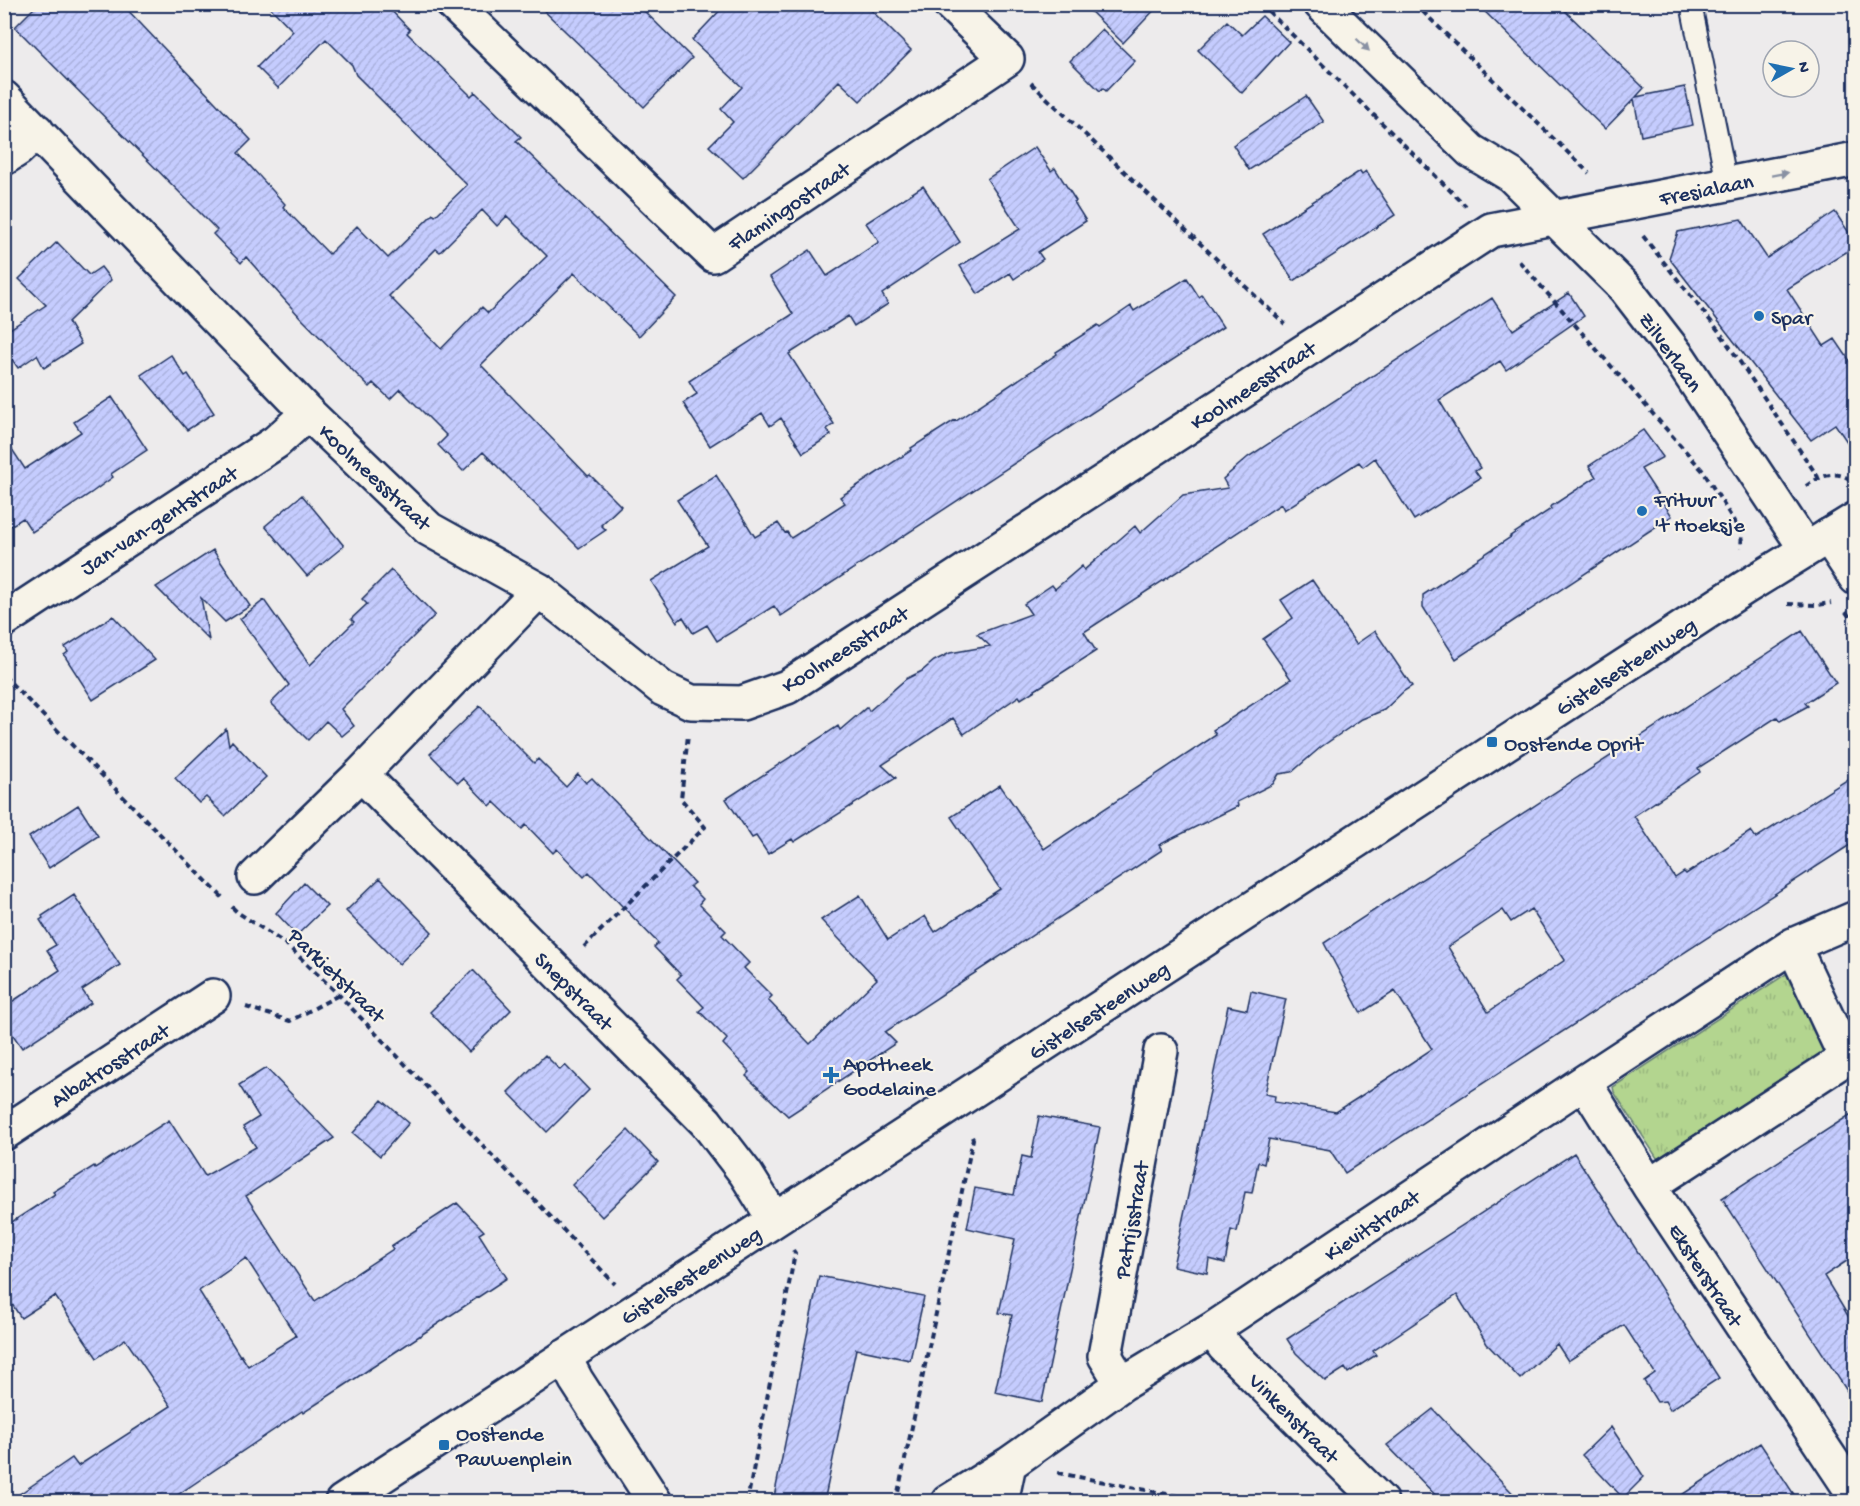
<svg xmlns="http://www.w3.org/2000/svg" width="1860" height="1506" font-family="'Gochi Hand',sans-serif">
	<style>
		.grass { fill: url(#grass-tufts); stroke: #678276; stroke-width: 1.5 }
		.building { fill: url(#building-hatch); stroke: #1b2f5e; stroke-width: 1.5; fill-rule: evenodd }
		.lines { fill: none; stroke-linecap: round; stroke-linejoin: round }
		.service-casing { stroke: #1b2f5e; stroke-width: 24 }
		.minor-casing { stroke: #1b2f5e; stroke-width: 38 }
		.secondary-casing { stroke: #1b2f5e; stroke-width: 38 }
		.path { stroke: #1b2f5e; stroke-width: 4; stroke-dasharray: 6 4.5; stroke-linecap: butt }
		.service { stroke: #f7f3e8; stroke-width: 20 }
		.minor { stroke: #f7f3e8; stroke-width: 33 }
		.secondary { stroke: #f7f3e8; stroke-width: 33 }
		.oneway { fill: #8991a3 }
		.poi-dot { fill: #1f6fb2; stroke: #f7f3e8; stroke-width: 2 }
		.labels { text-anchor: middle; stroke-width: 4.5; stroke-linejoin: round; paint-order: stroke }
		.street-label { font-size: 22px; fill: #1b2f5e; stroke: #f7f3e8 }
		.poi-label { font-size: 22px; fill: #1b2f5e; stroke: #f7f3e8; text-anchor: start }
	</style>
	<defs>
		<pattern id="grass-tufts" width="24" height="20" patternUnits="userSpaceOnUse" patternTransform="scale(1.5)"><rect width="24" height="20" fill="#b3d58f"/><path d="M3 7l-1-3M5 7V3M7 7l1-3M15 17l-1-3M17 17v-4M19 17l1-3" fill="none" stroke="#99b77e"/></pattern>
		<pattern id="building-hatch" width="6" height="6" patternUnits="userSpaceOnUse" patternTransform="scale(1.5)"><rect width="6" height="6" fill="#c5ccfe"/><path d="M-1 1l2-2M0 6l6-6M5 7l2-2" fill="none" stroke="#a9b0dc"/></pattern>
	</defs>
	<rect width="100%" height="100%" fill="#edebec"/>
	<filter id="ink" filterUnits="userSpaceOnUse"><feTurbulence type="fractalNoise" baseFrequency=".0167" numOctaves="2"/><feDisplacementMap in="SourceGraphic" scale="12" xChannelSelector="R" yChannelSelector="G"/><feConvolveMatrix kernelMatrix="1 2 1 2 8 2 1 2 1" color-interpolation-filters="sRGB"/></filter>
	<g filter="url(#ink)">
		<path class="grass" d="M 1786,974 L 1789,975 L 1824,1048 L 1823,1052 L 1659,1158 L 1657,1158 L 1614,1092 L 1613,1087 Z"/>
		<path class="building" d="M 38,4 L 122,4 L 251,140 L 238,153 L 285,204 L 283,207 L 329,254 L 357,226 L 388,258 L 433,214 L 435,216 L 467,185 L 356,75 L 352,65 L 326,39 L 278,88 L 257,67 L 293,31 L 267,4 L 385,4 L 410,30 L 407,33 L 471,96 L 475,92 L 521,137 L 516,141 L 676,297 L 639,336 L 574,273 L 481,365 L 588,476 L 590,475 L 621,506 L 601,525 L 606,530 L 579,548 L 483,452 L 463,471 L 438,445 L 447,436 L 400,389 L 390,399 L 373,383 L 369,387 L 300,317 L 246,257 L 241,263 L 213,234 L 217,230 L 15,27 ZM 482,210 L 497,226 L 507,216 L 547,256 L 488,313 L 482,307 L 441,349 L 389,296 L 436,249 L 440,252 Z
			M 537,4 L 637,4 L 692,58 L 644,107 Z
			M 726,4 L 865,4 L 911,50 L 860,101 L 839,81 L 743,178 L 709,146 L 733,122 L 721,109 L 742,87 L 692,40 Z
			M 1083,4 L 1160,4 L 1123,43 Z
			M 1477,4 L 1558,4 L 1644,88 L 1636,97 L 1685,87 L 1693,125 L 1641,136 L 1634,99 L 1605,129 Z
			M 1262,16 L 1289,42 L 1242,93 L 1198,50 L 1227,21 L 1242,35 Z
			M 1102,29 L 1135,61 L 1106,91 L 1103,88 L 1100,91 L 1070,61 Z
			M 1306,96 L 1324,122 L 1249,170 L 1233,145 Z
			M 1035,147 L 1051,171 L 1055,168 L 1076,201 L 1074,202 L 1086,221 L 1038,252 L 1043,259 L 1014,279 L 1010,273 L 978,294 L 960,266 L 1020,229 L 987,179 Z
			M 1360,171 L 1362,174 L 1366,171 L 1395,215 L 1294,281 L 1263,234 Z
			M 923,186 L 960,242 L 882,294 L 888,304 L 854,326 L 848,316 L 789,354 L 834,424 L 827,429 L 831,435 L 803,453 L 781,418 L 770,426 L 762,413 L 710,446 L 683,403 L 697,394 L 689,381 L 793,314 L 770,277 L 810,250 L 827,276 L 879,242 L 866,223 Z
			M 1835,212 L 1856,243 L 1856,246 L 1787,289 L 1824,346 L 1835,339 L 1856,370 L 1856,455 L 1835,424 L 1811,440 L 1669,258 L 1678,232 L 1741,219 L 1767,258 Z
			M 57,242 L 89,275 L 101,267 L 111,280 L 68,322 L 81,344 L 44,368 L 37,355 L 18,368 L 4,348 L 4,333 L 46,305 L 19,279 Z
			M 1187,278 L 1199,297 L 1202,295 L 1223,327 L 781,616 L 774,606 L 717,641 L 707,625 L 693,633 L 683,617 L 677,622 L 651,581 L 708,546 L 677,500 L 716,475 L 755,537 L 778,523 L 785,533 L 787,532 L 791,538 L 845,503 L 840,497 L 912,450 L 911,448 L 955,420 L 956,421 L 1057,354 L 1056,352 L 1098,325 L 1100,327 L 1131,306 L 1134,311 Z
			M 1569,293 L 1584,316 L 1506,370 L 1500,361 L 1439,400 L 1480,468 L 1475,471 L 1480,478 L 1414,520 L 1375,458 L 1363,467 L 1359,462 L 1284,510 L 1281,504 L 1084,632 L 1096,651 L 1043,685 L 1021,699 L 1019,696 L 964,734 L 953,718 L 882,765 L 896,778 L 794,842 L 792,839 L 768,854 L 756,836 L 752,838 L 726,799 L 838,726 L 840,730 L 867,707 L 869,711 L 906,679 L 922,671 L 934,661 L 950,653 L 990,646 L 977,634 L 1031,614 L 1024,604 L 1052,585 L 1055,589 L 1082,566 L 1084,570 L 1135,526 L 1140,533 L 1183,495 L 1228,488 L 1223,479 L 1248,457 L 1492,298 L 1513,330 Z
			M 171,355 L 185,376 L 188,374 L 214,413 L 187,430 L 141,375 Z
			M 112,397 L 147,450 L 111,474 L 113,477 L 91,493 L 32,532 L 23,518 L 4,530 L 4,437 L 25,469 L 81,432 L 74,422 Z
			M 1643,430 L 1663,457 L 1641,469 L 1672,516 L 1456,659 L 1423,607 L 1423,595 L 1511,537 L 1510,536 L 1551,509 L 1550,507 L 1596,477 L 1589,466 Z
			M 302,495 L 344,546 L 307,576 L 265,526 Z
			M 213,550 L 250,606 L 225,622 L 201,598 L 209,640 L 156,587 Z
			M 391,570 L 435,615 L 341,709 L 354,726 L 342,736 L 326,721 L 308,740 L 271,703 L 289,685 L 240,619 L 264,600 L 310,665 L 354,622 L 351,619 L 367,604 L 362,599 Z
			M 1312,580 L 1356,644 L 1375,631 L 1412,686 L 1404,691 L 1384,710 L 1362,719 L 1321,747 L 1292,772 L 1279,774 L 1273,784 L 1237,802 L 1238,806 L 1159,845 L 1162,850 L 885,1032 L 896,1043 L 810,1100 L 811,1101 L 788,1116 L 746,1076 L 750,1072 L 723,1044 L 727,1039 L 699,1011 L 704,1007 L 677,979 L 681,975 L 654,947 L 658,943 L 589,872 L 584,877 L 557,849 L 553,853 L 526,825 L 522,829 L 494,802 L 490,806 L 463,778 L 458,783 L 430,754 L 480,706 L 506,735 L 534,763 L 538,759 L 566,787 L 578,774 L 586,783 L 592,778 L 694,883 L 690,886 L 703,899 L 699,904 L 726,931 L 722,935 L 749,963 L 744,968 L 772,996 L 768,1000 L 810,1044 L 877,979 L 821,920 L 860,895 L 888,940 L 925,916 L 935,932 L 1000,889 L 951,817 L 1000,785 L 1044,849 L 1216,735 L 1213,730 L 1291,679 L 1263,639 L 1293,618 L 1281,600 Z
			M 113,616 L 155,660 L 93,700 L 64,655 L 68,652 L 65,647 Z
			M 1802,631 L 1836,683 L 1805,703 L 1808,706 L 1780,721 L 1777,717 L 1698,768 L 1700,772 L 1634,816 L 1675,878 L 1684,872 L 1686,874 L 1751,831 L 1756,838 L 1856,774 L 1856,841 L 1345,1173 L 1330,1150 L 1269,1139 L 1264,1164 L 1258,1162 L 1252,1193 L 1245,1192 L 1237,1232 L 1231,1230 L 1225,1263 L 1209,1259 L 1207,1273 L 1173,1266 L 1228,1006 L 1247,1010 L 1251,991 L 1286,999 L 1265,1094 L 1275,1096 L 1274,1102 L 1336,1112 L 1367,1092 L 1432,1049 L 1395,991 L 1361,1013 L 1324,943 ZM 1531,909 L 1565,960 L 1488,1012 L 1448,947 L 1503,910 L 1511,922 Z
			M 226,729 L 229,745 L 232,741 L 266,777 L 225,816 L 206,797 L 199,803 L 175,778 Z
			M 78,805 L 98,836 L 49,868 L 29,837 Z
			M 380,878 L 432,932 L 399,964 L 346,911 Z
			M 304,883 L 327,906 L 297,935 L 276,913 Z
			M 74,895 L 120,965 L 82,990 L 91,1003 L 22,1048 L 4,1022 L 4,1007 L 60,970 L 47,950 L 56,945 L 40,920 L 43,918 L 42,916 Z
			M 473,970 L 511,1010 L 469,1052 L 430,1012 Z
			M 545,1055 L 560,1070 L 565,1065 L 589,1090 L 547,1132 L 508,1092 Z
			M 266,1068 L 334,1138 L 246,1196 L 315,1301 L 393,1249 L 391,1246 L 457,1203 L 484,1231 L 479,1234 L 507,1278 L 344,1386 L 303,1413 L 302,1411 L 167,1502 L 8,1502 L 72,1458 L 78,1466 L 171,1406 L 125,1339 L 97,1358 L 55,1296 L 21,1318 L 4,1292 L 4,1227 L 55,1194 L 53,1192 L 94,1166 L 95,1168 L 169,1120 L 205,1176 L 256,1147 L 243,1127 L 259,1117 L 239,1085 ZM 246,1258 L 296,1336 L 248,1366 L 241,1355 L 240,1356 L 199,1291 Z
			M 382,1100 L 409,1123 L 380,1156 L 353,1133 Z
			M 1856,1111 L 1856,1255 L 1824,1276 L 1856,1329 L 1856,1405 L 1722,1198 Z
			M 1039,1116 L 1100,1127 L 1042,1402 L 995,1392 L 1012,1315 L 999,1313 L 1015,1239 L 967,1228 L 975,1188 L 1014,1195 L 1022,1156 L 1031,1158 Z
			M 628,1130 L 658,1162 L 602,1217 L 572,1185 Z
			M 1574,1153 L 1719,1378 L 1670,1410 L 1665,1401 L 1657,1402 L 1644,1381 L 1655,1373 L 1624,1325 L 1568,1361 L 1557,1344 L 1520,1379 L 1487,1344 L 1457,1295 L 1373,1351 L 1376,1355 L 1348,1373 L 1345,1368 L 1325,1381 L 1296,1353 L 1287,1339 Z
			M 819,1276 L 924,1297 L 910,1360 L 856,1349 L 824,1502 L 773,1502 Z
			M 1433,1409 L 1487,1466 L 1521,1502 L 1442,1502 L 1387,1445 Z
			M 1611,1427 L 1644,1477 L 1623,1498 L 1582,1455 Z
			M 1760,1443 L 1799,1502 L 1671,1502 Z"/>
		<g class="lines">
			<g class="service-casing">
				<path id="service" d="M 1691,4 L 1727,184"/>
			</g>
			<g class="minor-casing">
				<path id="minor" d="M 453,4 L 713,255 L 1007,59 L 950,4
					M 1321,4 L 1471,151 L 1511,175 L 1625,288 L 1680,359 L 1806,549
					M 4,98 L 308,413 L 429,529 L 539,590 L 663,689 L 691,702 L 742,703 L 787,687 L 1491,230 L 1856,159
					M 4,158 L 18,149 L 37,131
					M 1828,536 L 1856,578
					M 4,620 L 276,442 L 308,413
					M 361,774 L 706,1122 L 746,1174 L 774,1219
					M 255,877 L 361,774 L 539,590
					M 1584,1082 L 1649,1186 L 1856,1497
					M 4,1133 L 213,996
					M 1649,1186 L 1846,1058 L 1793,945
					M 1213,1329 L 1224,1346 L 1381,1502
					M 564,1357 L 576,1380 L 655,1502
					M 1122,1384 L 1105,1356 L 1161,1051
					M 948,1502 L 1009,1464 L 1122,1384 L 1213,1329 L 1584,1082 L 1793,945 L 1856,918
					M 1001,1502 L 1009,1464"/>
			</g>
			<g class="secondary-casing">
				<path id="secondary" d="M 342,1502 L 1744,588 L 1856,519"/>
			</g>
			<path class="path" d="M 1261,4 L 1466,206
				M 1415,4 L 1589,173
				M 1031,83 L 1285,324
				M 1643,236 L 1721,334 L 1818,477
				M 1519,261 L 1703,471 L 1735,523 L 1742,532 L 1741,548
				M 1806,486 C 1821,475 1840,468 1855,484
				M 1788,604 L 1817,605 L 1831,603
				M 1846,612 L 1856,626
				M 4,676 L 225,900
				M 232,907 L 237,912 L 286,944 L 339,995 L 615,1284
				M 584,947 L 705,827 L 681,799 L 688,735
				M 246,1007 L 290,1021 L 339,995
				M 1058,1473 L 1208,1502
				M 747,1502 L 795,1253 L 793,1250
				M 896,1502 L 973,1139 L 970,1133"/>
			<use href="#service" class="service"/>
			<use href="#minor" class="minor"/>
			<use href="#secondary" class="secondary"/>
		</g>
		<defs><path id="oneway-solid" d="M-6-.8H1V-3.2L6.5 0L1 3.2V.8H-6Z" transform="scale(1.5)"/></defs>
		<g class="oneway">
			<use href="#oneway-solid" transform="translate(1363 45) rotate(44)"/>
			<use href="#oneway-solid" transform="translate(1780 174) rotate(-11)"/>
		</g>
	</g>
	<g class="poi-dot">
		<circle cx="1759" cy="316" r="6"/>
		<circle cx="1642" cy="511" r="6"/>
		<rect x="1486" y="736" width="12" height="12" rx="3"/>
		<path d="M828 1066h6v6h6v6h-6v6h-6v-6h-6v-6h6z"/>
		<rect x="438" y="1439" width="12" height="12" rx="3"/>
	</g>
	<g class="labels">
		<g class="street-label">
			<text transform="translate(1706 188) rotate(-11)" y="8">Fresialaan</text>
			<text transform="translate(788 205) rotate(-34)" y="8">Flamingostraat</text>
			<text transform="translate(1672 351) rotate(54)" y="8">Zilverlaan</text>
			<text transform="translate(1252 384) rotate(-33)" y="8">Koolmeesstraat</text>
			<text transform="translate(376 476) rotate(43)" y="8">Koolmeesstraat</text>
			<text transform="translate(158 519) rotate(-33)" y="8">Jan-van-gentstraat</text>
			<text transform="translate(844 648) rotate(-32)" y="8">Koolmeesstraat</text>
			<text transform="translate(1625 665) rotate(-33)" y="8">Gistelsesteenweg</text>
			<text transform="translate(338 974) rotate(44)" y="8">Parkietstraat</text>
			<text transform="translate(575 990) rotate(45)" y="8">Snepstraat</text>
			<text transform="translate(1098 1009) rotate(-33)" y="8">Gistelsesteenweg</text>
			<text transform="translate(109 1064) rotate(-33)" y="8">Albatrosstraat</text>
			<text transform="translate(1130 1220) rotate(-80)" y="8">Patrijsstraat</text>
			<text transform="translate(1371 1224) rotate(-34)" y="8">Kievitstraat</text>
			<text transform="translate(690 1274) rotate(-33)" y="8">Gistelsesteenweg</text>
			<text transform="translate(1707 1274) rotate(57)" y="8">Eksterstraat</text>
			<text transform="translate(1295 1417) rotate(45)" y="8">Vinkenstraat</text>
		</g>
		<g class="poi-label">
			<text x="1771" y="324">Spar</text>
			<text x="1654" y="506">Frituur<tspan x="1654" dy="25">'t Hoeksje</tspan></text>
			<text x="1504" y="750">Oostende Oprit</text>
			<text x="843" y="1070">Apotheek<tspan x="843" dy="25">Godelaine</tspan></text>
			<text x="456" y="1440">Oostende<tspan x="456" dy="25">Pauwenplein</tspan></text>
		</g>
	</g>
	<rect width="1860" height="1506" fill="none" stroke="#f7f3e8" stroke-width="24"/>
	<rect x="12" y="12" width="1836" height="1482" fill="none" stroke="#1b2f5e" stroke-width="2" filter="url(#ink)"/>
	<g transform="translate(1791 69) rotate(81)"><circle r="28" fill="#f7f3e8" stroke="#9fa5b1" stroke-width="1.5"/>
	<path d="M0-4.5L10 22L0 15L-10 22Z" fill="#1f6fb2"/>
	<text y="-9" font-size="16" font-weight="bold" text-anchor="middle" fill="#1b2f5e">N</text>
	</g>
</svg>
